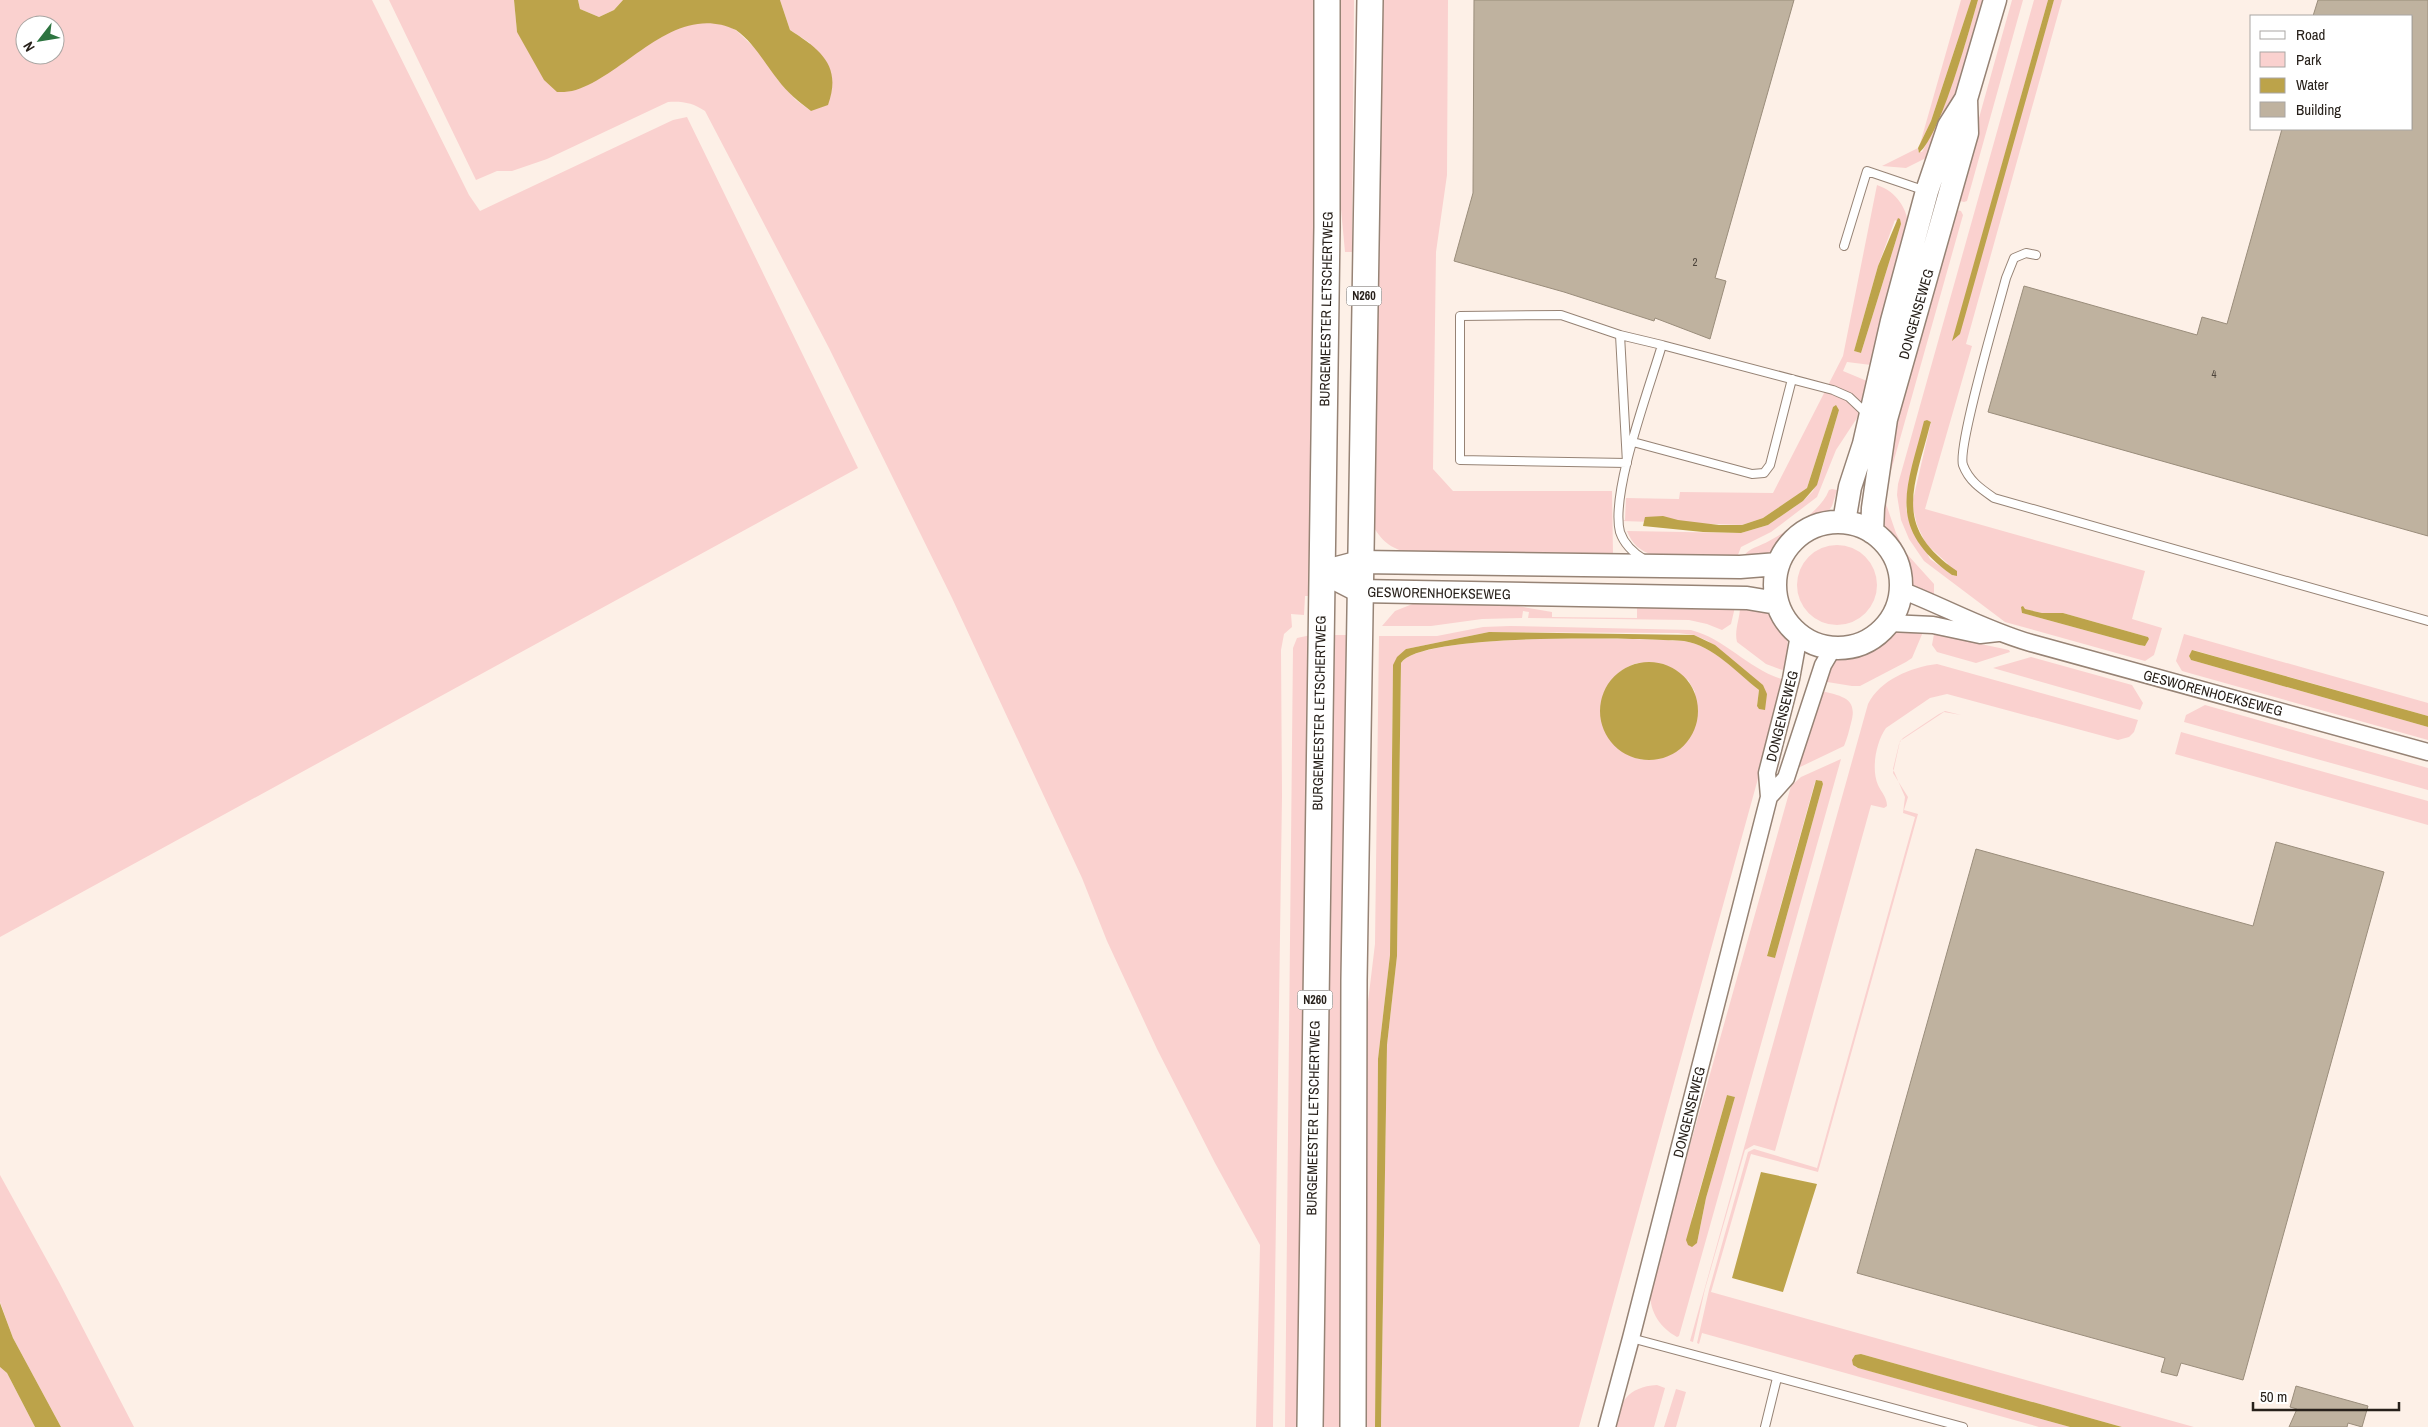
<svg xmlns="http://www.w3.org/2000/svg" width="2428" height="1427" font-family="'Archivo Narrow',sans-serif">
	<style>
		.green { fill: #fad1cf; fill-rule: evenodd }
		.water { fill: #bca34a }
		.building { fill: #bfb29f; stroke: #9a8d7b }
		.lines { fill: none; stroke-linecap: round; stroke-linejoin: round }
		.lane-casing { stroke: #968375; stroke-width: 10 }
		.street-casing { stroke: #968375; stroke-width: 19 }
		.secondary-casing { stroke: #968375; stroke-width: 25 }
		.primary-casing { stroke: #968375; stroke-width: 28 }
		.lane { stroke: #fff; stroke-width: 8 }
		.street { stroke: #fff; stroke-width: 16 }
		.secondary { stroke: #fff; stroke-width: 22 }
		.primary { stroke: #fff; stroke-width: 25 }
		.labels { text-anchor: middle; stroke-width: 4.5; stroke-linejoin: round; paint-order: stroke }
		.number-label { font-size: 11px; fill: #4d443b }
		.shield { fill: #fff; stroke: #68635f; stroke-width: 1 }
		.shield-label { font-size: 12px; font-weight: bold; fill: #27201a }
		.street-label { font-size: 14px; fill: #27201a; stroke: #fff }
	</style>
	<rect width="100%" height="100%" fill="#fdf0e7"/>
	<path class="green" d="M 0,0 L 372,0 L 469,195 L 480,211 L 673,120 L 687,117 L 858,468 L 0,937 ZM 25,25 L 55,25 L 55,55 L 25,55 Z
		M 389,0 L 514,0 L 517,32 L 591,82 L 659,31 L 691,21 L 717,19 L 737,31 L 763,56 L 778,80 L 796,100 L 811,111 L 810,43 L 790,30 L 780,0 L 1316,0 L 1311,596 L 1305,596 L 1304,615 L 1291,614 L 1292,627 L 1284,634 L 1281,650 L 1282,796 L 1273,1427 L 1256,1427 L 1260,1245 L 1215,1163 L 1157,1049 L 1107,941 L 1082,878 L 952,598 L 829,348 L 705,111 C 693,103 683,101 668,102 L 547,159 L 512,171 L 497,171 L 476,180 Z
		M 578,0 L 623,0 L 614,10 L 599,17 L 580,9 Z
		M 1339,0 L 1354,0 L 1352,252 L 1345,252 L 1337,166 Z
		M 1376,0 L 1448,0 L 1447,175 L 1436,252 L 1433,469 L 1453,491 L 1612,491 L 1613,555 L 1412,553 C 1393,550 1383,543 1373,526 Z
		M 1961,0 L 1971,0 L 1931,121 L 1920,144 Z
		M 1978,0 L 1986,0 L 1953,102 L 1928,157 L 1906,168 L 1882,166 L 1918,148 L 1918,151 L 1922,152 C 1948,105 1963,52 1978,0 Z
		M 2012,0 L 2023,0 L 1967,201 L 1964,202 L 1956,200 Z
		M 2034,0 L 2048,0 L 1953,340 L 2054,0 L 2062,0 L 1966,344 L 1972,346 L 1925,509 L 2145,571 L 2132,619 L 2162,628 L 2154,655 L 2145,661 L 2005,622 L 1924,561 L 1909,539 L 1901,520 L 1897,495 L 1898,484 ZM 1926,420 L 1931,422 L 1912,504 L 1917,525 L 1926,544 L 1947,563 L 1954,576 L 1930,559 L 1909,518 L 1906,509 L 1909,481 ZM 2025,609 L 2042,613 L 2063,613 L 2148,637 L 2149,639 L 2145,646 L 2139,645 L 2022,613 Z
		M 1877,185 C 1897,192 1907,208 1909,228 L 1871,365 L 1847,362 L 1843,371 L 1867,381 L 1857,418 L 1836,450 L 1817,497 L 1771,532 L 1741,547 L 1736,560 L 1653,555 C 1640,551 1632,544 1627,531 L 1741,533 L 1768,525 L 1803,501 L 1813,491 L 1821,472 L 1839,410 L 1836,406 L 1833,407 L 1807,488 L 1763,518 L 1742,525 L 1622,521 L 1625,520 L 1626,498 L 1679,499 L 1680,492 L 1773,493 L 1843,356 ZM 1895,220 L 1901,224 L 1861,353 L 1854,351 L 1878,266 Z
		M 1954,209 L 1961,211 L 1963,215 L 1887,485 L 1883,471 Z
		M 1832,489 L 1837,490 L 1832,506 L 1825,516 L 1797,531 L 1775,552 L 1770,556 L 1743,557 C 1748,548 1761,546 1769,541 C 1790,529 1820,513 1829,490 Z
		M 1885,501 L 1896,533 L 1906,553 L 1934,584 L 1934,596 L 1908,585 L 1896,553 L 1882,533 Z
		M1797 585a40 40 0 1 1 80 0a40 40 0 1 1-80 0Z
		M 1415,603 L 1506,604 L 1552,612 L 1552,617 L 1637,618 L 1637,604 L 1735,607 L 1731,624 L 1722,630 L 1707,624 L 1689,620 L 1528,618 L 1529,612 L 1523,611 L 1522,618 L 1482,619 L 1431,626 L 1382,626 L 1395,611 Z
		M 1740,607 C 1750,609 1763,609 1772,613 C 1793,622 1788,654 1785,671 L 1766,664 L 1737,642 C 1734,630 1740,619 1740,607 Z
		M 1510,626 L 1691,630 C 1726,639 1748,669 1782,679 L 1762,764 L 1579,1427 L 1381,1427 L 1387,1045 L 1397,956 L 1401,663 C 1422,632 1641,638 1684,641 C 1714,646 1737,672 1759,690 L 1757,706 L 1767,694 L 1708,641 L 1694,635 L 1678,633 L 1489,632 L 1406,649 L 1393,669 L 1390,955 L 1378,1059 L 1375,1427 L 1361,1427 L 1364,1035 L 1375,944 L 1379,636 L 1437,636 L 1483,627 ZM 1637,663 L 1688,680 L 1695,692 L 1675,752 C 1612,788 1566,688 1637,663 Z
		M 1894,630 L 1923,632 L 1912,658 L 1906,662 L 1860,686 L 1852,686 L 1821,681 L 1836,657 L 1864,646 Z
		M 1934,634 L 2009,650 L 2010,652 L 1976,663 L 1937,652 L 1932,645 Z
		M 2184,634 L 2428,703 L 2428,716 L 2193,650 L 2189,656 L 2191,660 L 2428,727 L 2428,740 L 2182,671 L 2176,661 Z
		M 1311,635 L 1302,1427 L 1285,1427 L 1293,648 L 1297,638 Z
		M 1334,635 L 1348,635 L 1339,1427 L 1323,1427 L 1331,669 Z
		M 2031,657 L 2132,685 L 2143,703 L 2140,710 L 1993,668 Z
		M 1937,664 L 2138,720 L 2134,732 L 2129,737 L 2118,740 L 1947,694 L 1930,698 L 1886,728 C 1876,742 1871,769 1878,785 C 1881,792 1887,797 1887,806 L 1884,808 L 1871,805 L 1775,1151 L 1754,1145 L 1745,1150 L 1705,1289 L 1693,1342 L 1690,1341 L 1868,704 C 1880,680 1911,667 1937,664 Z
		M 1818,690 C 1839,696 1859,696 1851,723 C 1849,731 1847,739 1844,746 L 1798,768 Z
		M 2205,705 L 2428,768 L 2428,790 L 2184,722 L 2186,715 Z
		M 1945,711 L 1961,715 L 1944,712 L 1900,741 L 1893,773 L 1908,797 L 1904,810 L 1918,814 L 1818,1172 L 1751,1154 L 1711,1292 L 2194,1427 L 2122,1427 L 1861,1354 L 1855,1367 L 2070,1427 L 2039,1427 L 1702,1333 L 1699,1344 L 1697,1343 L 1709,1290 L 1748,1152 L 1754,1149 L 1817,1168 L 1915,817 L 1903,813 L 1905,797 L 1893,769 L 1899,744 C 1900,742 1901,740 1903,738 L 1939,714 Z
		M 2181,732 L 2428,801 L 2428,825 L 2175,754 Z
		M 1841,759 L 1679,1336 L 1677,1337 C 1657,1326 1647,1307 1651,1284 L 1791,786 L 1801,777 ZM 1818,780 L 1823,784 L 1775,958 L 1767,955 L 1815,782 ZM 1727,1095 L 1735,1097 L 1706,1198 L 1697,1243 L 1692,1217 Z
		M 0,1175 L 59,1282 L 134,1427 L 61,1427 L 13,1338 L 0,1302 Z
		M 0,1367 L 7,1373 L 35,1427 L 0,1427 Z
		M 1657,1385 L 1665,1388 L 1654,1427 L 1611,1427 C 1621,1402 1627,1387 1657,1385 Z
		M 1676,1389 L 1686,1392 L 1676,1427 L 1664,1427 Z"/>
	<path class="water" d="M 514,0 L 578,0 L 580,9 L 599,17 L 614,10 L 623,0 L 780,0 L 790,30 C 821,50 842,66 828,105 L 811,111 C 799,102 787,92 778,80 C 764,62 754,43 736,30 C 673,0 624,78 572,91 C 567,92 561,92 557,92 L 544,80 L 517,32 Z
		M 1971,0 L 1978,0 C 1969,31 1941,135 1919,153 L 1918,148 L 1931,121 Z
		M 2048,0 L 2054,0 L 1960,334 L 1952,341 Z
		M 1898,218 L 1900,219 L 1901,224 L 1861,353 L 1854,351 L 1878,266 Z
		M 1836,405 L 1839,410 L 1817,485 L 1803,501 L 1768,525 L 1741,533 L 1703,532 L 1643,526 L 1645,517 L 1663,516 L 1678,520 L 1719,525 L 1742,525 L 1763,518 L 1807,488 L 1833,407 Z
		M 1927,420 L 1931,422 L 1930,425 C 1914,488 1892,527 1957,571 L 1957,576 L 1952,575 C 1885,527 1907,488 1924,421 Z
		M 2023,606 L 2025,609 L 2042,613 L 2063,613 L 2148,637 L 2149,639 L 2145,646 L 2139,645 L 2022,613 L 2021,607 Z
		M 1489,632 L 1694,635 L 1715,645 L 1763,685 L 1767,694 L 1765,710 L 1759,709 L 1757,706 L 1759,690 C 1736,672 1714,646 1684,641 C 1641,638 1421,632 1401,663 L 1397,956 L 1387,1045 L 1381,1427 L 1375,1427 L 1378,1059 L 1390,955 L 1393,665 L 1397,657 L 1406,649 Z
		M 2192,650 L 2428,716 L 2428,727 L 2191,660 L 2189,656 Z
		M1600 711a49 49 0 1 1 98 0a49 49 0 1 1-98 0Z
		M 1816,780 L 1822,781 L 1823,784 L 1775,958 L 1767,956 Z
		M 1727,1095 L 1735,1097 L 1706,1198 L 1697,1243 L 1692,1247 L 1688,1245 L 1686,1240 Z
		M 1761,1172 L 1817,1184 L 1783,1292 L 1732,1278 Z
		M 0,1303 L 13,1338 L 61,1427 L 35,1427 L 7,1373 L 0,1367 Z
		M 1861,1354 L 2122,1427 L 2070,1427 L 1858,1368 L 1853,1365 L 1852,1360 L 1855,1355 Z"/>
	<path class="building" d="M 1474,0 L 1794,0 L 1715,278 L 1726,281 L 1710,339 L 1655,318 L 1654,321 L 1564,292 L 1454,261 L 1473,193 Z
		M 2318,0 L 2428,0 L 2428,536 L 1988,412 L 2024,286 L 2197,335 L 2202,317 L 2227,324 L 2282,129 L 2412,129 L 2412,16 L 2313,16 Z
		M 2276,842 L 2384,872 L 2243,1380 L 2181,1363 L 2177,1376 L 2161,1372 L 2165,1358 L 1857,1273 L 1976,849 L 2253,926 Z
		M 2296,1386 L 2368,1406 L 2362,1427 L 2348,1423 L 2347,1427 L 2289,1427 L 2297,1409 L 2290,1407 Z"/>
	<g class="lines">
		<g class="lane-casing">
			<path id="lane" d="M 1844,246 L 1867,171 L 1926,191
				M 2036,255 L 2026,253 L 2014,258 L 2006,278 C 1999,305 1957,447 1963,465 C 1969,481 1981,489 1994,498 L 2428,621
				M 1620,335 L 1627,463 L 1460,460 L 1460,316 L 1561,315 L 1620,335 L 1662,345
				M 1633,442 L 1752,474 L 1764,473 L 1770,465 L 1792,379
				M 1645,560 C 1635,554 1624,544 1620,532 C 1610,493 1650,386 1662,345 L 1833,390 L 1849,397 L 1867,414
				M 1631,1338 L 1963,1427
				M 1765,1427 L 1777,1378"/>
		</g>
		<g class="street-casing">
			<path id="street" d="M 1901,590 C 1945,607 1986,630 2031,643 L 2428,752
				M 1889,623 L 1933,625 L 1980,635 L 1998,633
				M 1769,797 L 1786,778 L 1823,665 L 1833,648
				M 1607,1427 L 1631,1338 L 1769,797 L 1767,773 L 1791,679 L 1799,635"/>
		</g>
		<g class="secondary-casing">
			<path id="secondary" d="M1775 585a63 63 0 1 1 126 0a63 63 0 1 1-126 0Z
				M 1844,522 L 1850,487 L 1864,444 L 1892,321 L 1927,191 L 1949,126 L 1966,99 L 1995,0
				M 1872,532 L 1873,508 L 1886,419 L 1967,133 L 1966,99
				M 1322,572 L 1359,591 L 1747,598 L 1777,603
				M 1322,572 L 1360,562 L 1740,567 L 1778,564"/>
		</g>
		<g class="primary-casing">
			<path id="primary" d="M 1310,1427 L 1327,227 L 1327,0
				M 1353,1427 L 1354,980 L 1370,0"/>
		</g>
		<use href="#lane" class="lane"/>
		<use href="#street" class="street"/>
		<use href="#secondary" class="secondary"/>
		<use href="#primary" class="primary"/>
	</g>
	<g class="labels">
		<g class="number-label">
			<text x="1695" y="266">2</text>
			<text x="2214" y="378">4</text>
		</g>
		<g class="shield">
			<rect x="1346.5" y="286.5" width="35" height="19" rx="4"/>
			<rect x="1297.5" y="990.5" width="35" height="19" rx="4"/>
		</g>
		<g class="shield-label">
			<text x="1364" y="300">N260</text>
			<text x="1315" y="1004">N260</text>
		</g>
		<g class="street-label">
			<text transform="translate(1326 309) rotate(-89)" y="5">BURGEMEESTER LETSCHERTWEG</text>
			<text transform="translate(1916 314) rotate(-74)" y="5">DONGENSEWEG</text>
			<text transform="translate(1439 593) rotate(1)" y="5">GESWORENHOEKSEWEG</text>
			<text transform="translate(2213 693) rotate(15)" y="5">GESWORENHOEKSEWEG</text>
			<text transform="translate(1319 713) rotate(-89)" y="5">BURGEMEESTER LETSCHERTWEG</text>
			<text transform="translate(1782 716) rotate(-76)" y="5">DONGENSEWEG</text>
			<text transform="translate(1689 1112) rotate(-76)" y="5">DONGENSEWEG</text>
			<text transform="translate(1313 1118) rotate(-89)" y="5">BURGEMEESTER LETSCHERTWEG</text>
		</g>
	</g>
	<rect x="2250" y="15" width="162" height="115" fill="#ffffff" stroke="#a9a6a3"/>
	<rect x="2260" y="31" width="25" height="8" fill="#ffffff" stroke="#a9a6a3"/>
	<text x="2296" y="40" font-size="15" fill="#27201a">Road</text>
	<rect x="2260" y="52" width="25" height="15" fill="#fad1cf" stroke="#a9a6a3"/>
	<text x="2296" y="65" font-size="15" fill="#27201a">Park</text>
	<rect x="2260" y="78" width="25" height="15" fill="#bca34a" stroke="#a9a6a3"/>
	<text x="2296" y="90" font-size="15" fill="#27201a">Water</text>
	<rect x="2260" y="102" width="25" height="15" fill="#bfb29f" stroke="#a9a6a3"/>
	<text x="2296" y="115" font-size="15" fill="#27201a">Building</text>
	<g transform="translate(40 40) rotate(239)"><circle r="24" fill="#ffffff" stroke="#a9a6a3"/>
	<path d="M0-4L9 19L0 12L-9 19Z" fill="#2d7440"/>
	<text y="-8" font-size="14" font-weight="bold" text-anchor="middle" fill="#27201a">N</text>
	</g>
	<path d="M2253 1402v8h146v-8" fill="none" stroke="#27201a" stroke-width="2.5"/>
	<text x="2260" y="1402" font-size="15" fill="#27201a" stroke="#ffffff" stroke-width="4" paint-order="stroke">50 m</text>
</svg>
